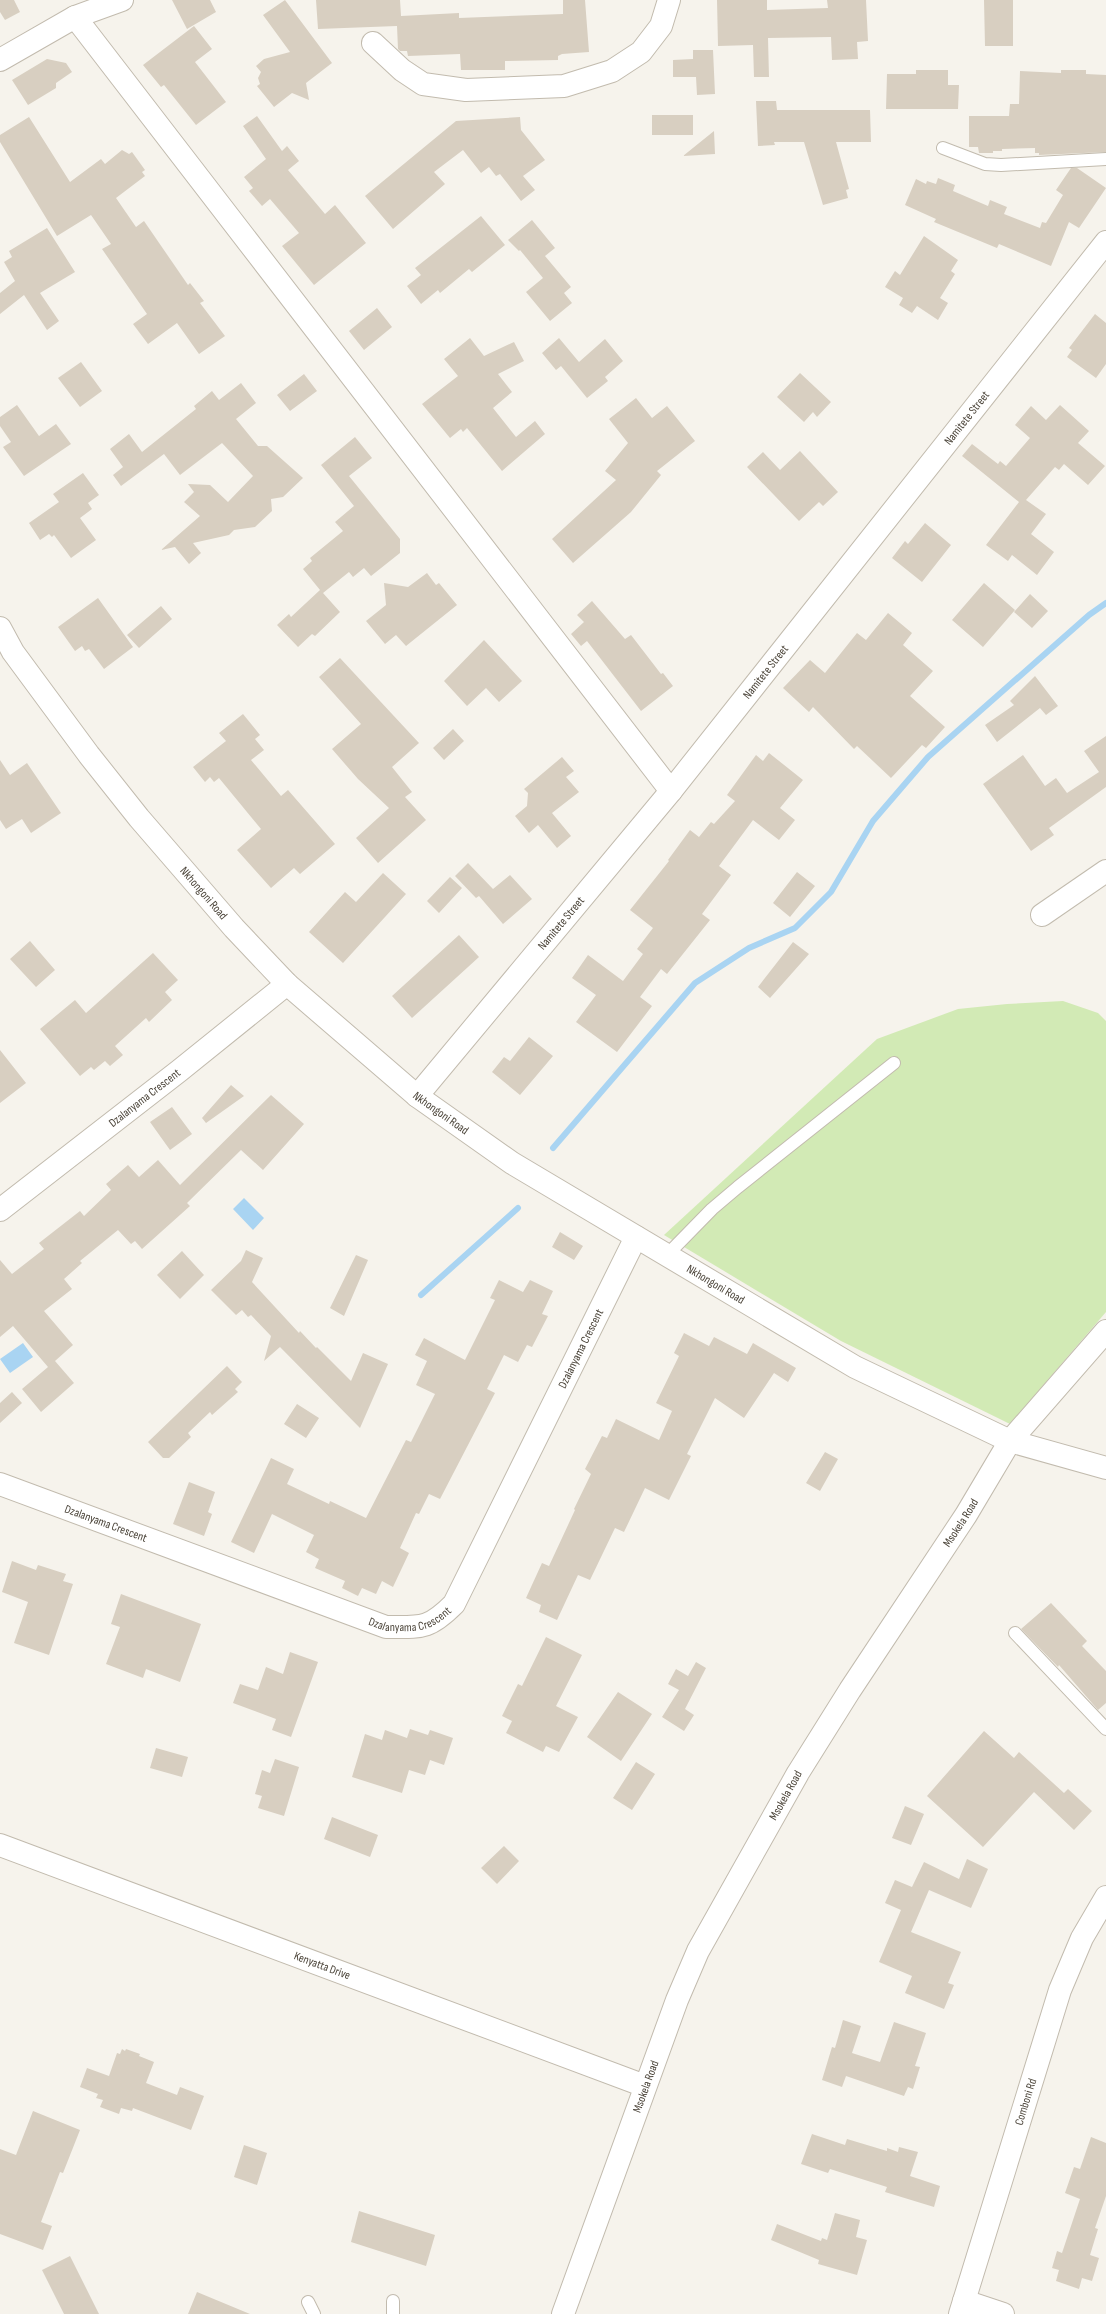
<svg xmlns="http://www.w3.org/2000/svg" width="1106" height="2314" font-family="'Sofia Sans Condensed',sans-serif">
	<style>
		.green { fill: #d2eab5 }
		.water { fill: #a9d4f2 }
		.lines { fill: none; stroke-linecap: round; stroke-linejoin: round }
		.stream { stroke: #a9d4f2; stroke-width: 6 }
		.building { fill: #d8cfc1 }
		.service-casing { stroke: #c2bbae; stroke-width: 14 }
		.minor-casing { stroke: #c2bbae; stroke-width: 24 }
		.service { stroke: #fff; stroke-width: 12 }
		.minor { stroke: #fff; stroke-width: 22 }
		.labels { text-anchor: middle; stroke-width: 4; stroke-linejoin: round; paint-order: stroke }
		.street-label { font-size: 12px; fill: #4b4439; stroke: #fff }
	</style>
	<rect width="100%" height="100%" fill="#f6f3ec"/>
	<path class="green" d="M 1063,1001 L 1098,1013 L 1106,1021 L 1106,1312 L 1010,1424 L 841,1341 L 664,1235 L 877,1039 L 958,1009 L 1007,1004 Z"/>
	<path class="water" d="M 244,1198 L 264,1218 L 253,1230 L 233,1209 Z
		M 23,1343 L 33,1357 L 10,1373 L 0,1359 Z"/>
	<g class="lines">
		<path class="stream" d="M 553,1148 L 695,983 L 749,948 L 795,928 L 831,892 L 873,821 L 928,757 L 1089,615 L 1106,603
			M 421,1295 L 518,1208"/>
	</g>
	<path class="building" d="M 0,0 L 14,0 L 20,12 L 5,20 L 0,12 Z
		M 172,0 L 210,0 L 216,12 L 187,29 Z
		M 285,0 L 332,63 L 306,83 L 309,100 L 292,93 L 274,107 L 257,86 L 260,84 L 258,78 L 261,72 L 256,66 L 264,59 L 290,52 L 263,15 Z
		M 316,0 L 400,0 L 401,16 L 459,13 L 459,18 L 563,14 L 563,0 L 585,0 L 589,52 L 562,54 L 558,56 L 558,60 L 505,61 L 505,70 L 461,70 L 460,54 L 408,56 L 407,51 L 400,51 L 398,49 L 397,26 L 318,29 Z
		M 717,0 L 767,0 L 767,10 L 828,8 L 827,0 L 866,0 L 868,41 L 857,42 L 858,59 L 832,60 L 831,37 L 768,38 L 769,77 L 754,77 L 753,45 L 718,46 Z
		M 984,0 L 1013,0 L 1013,46 L 985,46 Z
		M 194,26 L 212,49 L 195,62 L 226,102 L 196,125 L 164,85 L 161,87 L 143,65 Z
		M 693,50 L 713,50 L 715,94 L 697,95 L 696,77 L 673,77 L 673,60 L 693,59 Z
		M 47,59 L 66,63 L 72,72 L 56,83 L 56,88 L 28,105 L 12,80 Z
		M 916,70 L 948,70 L 948,85 L 959,85 L 958,109 L 886,109 L 887,74 L 916,74 Z
		M 1061,70 L 1086,70 L 1086,74 L 1106,75 L 1106,152 L 1039,155 L 1039,153 L 1035,153 L 1035,148 L 1002,149 L 1002,151 L 993,151 L 993,153 L 979,153 L 978,147 L 969,147 L 969,116 L 1009,116 L 1010,104 L 1019,104 L 1020,71 L 1061,73 Z
		M 756,101 L 776,101 L 777,110 L 870,110 L 871,142 L 836,142 L 849,189 L 846,190 L 848,198 L 823,205 L 804,142 L 774,142 L 775,145 L 758,146 Z
		M 652,115 L 693,115 L 693,135 L 652,135 Z
		M 257,116 L 282,151 L 287,146 L 299,161 L 288,170 L 325,214 L 335,205 L 366,243 L 314,285 L 282,246 L 299,233 L 270,199 L 262,206 L 249,191 L 253,188 L 244,177 L 266,159 L 243,126 Z
		M 29,117 L 70,182 L 101,159 L 105,164 L 122,150 L 129,154 L 132,152 L 145,170 L 142,172 L 145,176 L 116,198 L 136,227 L 144,221 L 188,285 L 190,283 L 204,301 L 200,303 L 225,336 L 199,354 L 177,323 L 148,344 L 133,324 L 147,314 L 102,249 L 111,244 L 91,215 L 57,236 L 0,142 L 0,135 Z
		M 520,117 L 521,130 L 545,160 L 523,176 L 535,190 L 521,201 L 500,174 L 496,176 L 489,167 L 481,173 L 463,150 L 434,172 L 445,184 L 393,229 L 365,196 L 456,121 Z
		M 714,131 L 715,154 L 683,156 Z
		M 1071,168 L 1077,168 L 1106,188 L 1079,228 L 1069,222 L 1051,266 L 999,244 L 997,248 L 934,222 L 936,219 L 905,205 L 916,179 L 926,184 L 927,181 L 936,184 L 938,178 L 955,185 L 953,191 L 988,206 L 990,200 L 1007,207 L 1004,214 L 1040,228 L 1042,222 L 1046,223 L 1063,195 L 1056,190 Z
		M 481,216 L 505,245 L 472,272 L 469,269 L 440,293 L 438,290 L 421,304 L 407,286 L 421,275 L 415,268 Z
		M 532,220 L 555,248 L 545,256 L 571,287 L 564,293 L 572,303 L 550,321 L 526,292 L 543,278 L 520,250 L 519,251 L 508,240 Z
		M 47,228 L 75,272 L 40,293 L 59,321 L 47,330 L 24,295 L 0,314 L 0,293 L 15,281 L 4,262 L 12,257 L 9,251 Z
		M 924,236 L 958,260 L 951,271 L 955,274 L 940,298 L 948,303 L 938,320 L 917,306 L 912,313 L 899,305 L 903,298 L 885,287 L 895,271 L 900,275 Z
		M 377,308 L 392,327 L 364,350 L 349,331 Z
		M 1095,314 L 1106,323 L 1106,364 L 1096,378 L 1067,357 L 1072,350 L 1069,348 Z
		M 470,338 L 484,356 L 514,342 L 524,361 L 498,374 L 512,392 L 493,408 L 516,437 L 535,421 L 545,434 L 502,471 L 467,428 L 463,432 L 461,429 L 450,438 L 422,404 L 458,376 L 444,359 Z
		M 559,338 L 579,362 L 605,339 L 623,361 L 605,377 L 608,381 L 587,398 L 561,366 L 556,370 L 542,353 Z
		M 81,362 L 102,391 L 80,407 L 58,378 Z
		M 800,373 L 831,402 L 817,417 L 813,412 L 804,422 L 777,397 Z
		M 304,374 L 317,391 L 290,411 L 277,395 Z
		M 241,383 L 256,403 L 236,419 L 258,446 L 267,446 L 303,478 L 283,497 L 271,499 L 272,511 L 255,527 L 234,530 L 229,535 L 193,543 L 201,553 L 189,564 L 175,547 L 161,550 L 200,516 L 184,502 L 194,492 L 188,484 L 210,485 L 228,502 L 253,476 L 222,443 L 180,475 L 164,454 L 121,486 L 113,475 L 123,467 L 110,449 L 129,434 L 142,452 L 196,409 L 194,406 L 212,391 L 219,400 Z
		M 636,398 L 652,418 L 667,406 L 695,441 L 657,471 L 661,475 L 631,512 L 573,563 L 552,539 L 616,480 L 605,471 L 628,443 L 609,419 Z
		M 17,405 L 39,436 L 56,424 L 71,444 L 24,476 L 3,447 L 11,442 L 0,426 L 0,417 Z
		M 1060,405 L 1089,431 L 1078,443 L 1105,466 L 1088,485 L 1064,464 L 1059,470 L 1055,467 L 1026,500 L 1046,514 L 1031,534 L 1054,552 L 1037,575 L 1012,555 L 1008,561 L 986,545 L 1019,502 L 962,456 L 972,444 L 998,464 L 1000,461 L 1006,466 L 1030,438 L 1015,425 L 1031,406 L 1046,420 Z
		M 355,437 L 372,458 L 349,476 L 400,539 L 400,553 L 371,576 L 364,568 L 353,577 L 349,572 L 323,593 L 340,612 L 315,636 L 312,634 L 298,647 L 277,625 L 289,614 L 291,617 L 320,590 L 303,569 L 312,561 L 310,558 L 343,531 L 335,522 L 354,506 L 321,465 Z
		M 800,451 L 838,492 L 823,506 L 819,502 L 799,521 L 747,467 L 763,452 L 780,470 Z
		M 83,473 L 99,495 L 88,503 L 92,509 L 80,518 L 96,540 L 71,558 L 54,535 L 52,537 L 49,534 L 40,540 L 29,523 L 59,502 L 53,494 Z
		M 925,523 L 951,545 L 922,582 L 892,558 L 905,541 L 908,544 Z
		M 427,573 L 436,585 L 439,583 L 457,605 L 406,646 L 396,635 L 385,644 L 366,621 L 386,605 L 384,583 L 408,587 Z
		M 984,583 L 1015,610 L 983,647 L 952,620 Z
		M 1030,594 L 1048,611 L 1032,628 L 1014,612 Z
		M 98,598 L 133,647 L 104,669 L 89,649 L 85,651 L 82,646 L 75,651 L 58,627 Z
		M 592,601 L 625,639 L 631,635 L 661,674 L 663,673 L 673,686 L 641,711 L 587,641 L 581,646 L 571,634 L 584,622 L 577,615 Z
		M 161,606 L 172,619 L 139,648 L 127,635 Z
		M 888,613 L 912,633 L 903,645 L 933,671 L 910,696 L 945,727 L 926,748 L 922,745 L 891,778 L 857,746 L 854,749 L 813,707 L 809,712 L 783,688 L 810,660 L 825,673 L 857,633 L 866,640 Z
		M 484,640 L 522,681 L 499,702 L 486,688 L 467,706 L 444,681 Z
		M 340,658 L 419,743 L 392,767 L 412,792 L 405,797 L 426,820 L 378,863 L 356,838 L 389,808 L 358,779 L 332,749 L 361,724 L 319,677 Z
		M 1035,676 L 1058,706 L 1046,715 L 1040,708 L 997,742 L 985,725 L 1014,705 L 1010,701 Z
		M 243,714 L 260,735 L 255,739 L 264,750 L 251,760 L 281,796 L 288,790 L 335,844 L 300,874 L 294,868 L 271,888 L 237,850 L 261,829 L 219,778 L 214,782 L 210,777 L 205,782 L 193,767 L 226,741 L 219,733 Z
		M 453,729 L 464,741 L 444,760 L 433,748 Z
		M 1106,736 L 1106,787 L 1049,828 L 1054,835 L 1031,851 L 983,784 L 1023,755 L 1045,786 L 1056,778 L 1067,793 L 1099,772 L 1084,751 Z
		M 769,753 L 803,780 L 780,808 L 795,820 L 779,840 L 753,820 L 719,866 L 731,875 L 702,914 L 710,920 L 667,974 L 661,969 L 640,997 L 652,1006 L 617,1052 L 576,1022 L 596,995 L 572,978 L 588,955 L 623,981 L 643,954 L 637,949 L 653,928 L 630,910 L 669,861 L 668,860 L 690,830 L 699,837 L 711,822 L 714,824 L 735,801 L 727,795 L 756,755 L 763,761 Z
		M 562,757 L 574,771 L 566,777 L 579,792 L 552,813 L 571,836 L 557,848 L 538,825 L 529,833 L 515,816 L 527,806 L 528,793 L 524,789 Z
		M 0,760 L 10,775 L 27,763 L 61,813 L 31,833 L 22,819 L 6,829 L 0,820 Z
		M 468,863 L 493,889 L 510,875 L 532,899 L 503,924 L 479,896 L 476,898 L 455,876 Z
		M 797,872 L 815,886 L 790,917 L 773,903 Z
		M 383,873 L 406,894 L 343,963 L 309,932 L 345,892 L 356,902 Z
		M 450,877 L 462,888 L 439,913 L 427,901 Z
		M 459,935 L 479,957 L 412,1018 L 392,996 Z
		M 30,941 L 55,970 L 36,987 L 10,959 Z
		M 793,942 L 809,954 L 770,998 L 758,987 Z
		M 153,953 L 178,980 L 165,992 L 172,1000 L 149,1022 L 146,1018 L 115,1046 L 123,1055 L 110,1066 L 105,1061 L 94,1070 L 91,1067 L 80,1076 L 40,1029 L 75,1000 L 86,1013 Z
		M 529,1037 L 553,1056 L 520,1095 L 492,1072 L 504,1057 L 510,1061 Z
		M 0,1050 L 26,1083 L 0,1103 Z
		M 231,1085 L 244,1096 L 206,1123 L 202,1118 Z
		M 271,1095 L 304,1124 L 263,1170 L 241,1150 L 187,1203 L 190,1206 L 142,1249 L 135,1241 L 131,1244 L 118,1230 L 80,1261 L 82,1263 L 64,1279 L 72,1289 L 44,1311 L 73,1345 L 55,1361 L 74,1383 L 41,1412 L 22,1389 L 48,1367 L 13,1326 L 0,1337 L 0,1260 L 12,1274 L 44,1249 L 39,1243 L 80,1211 L 84,1216 L 111,1190 L 106,1184 L 128,1165 L 139,1177 L 158,1160 L 180,1185 Z
		M 172,1107 L 192,1134 L 170,1150 L 150,1122 Z
		M 560,1232 L 583,1246 L 574,1260 L 552,1247 Z
		M 246,1250 L 263,1258 L 252,1282 L 299,1333 L 300,1331 L 316,1348 L 317,1347 L 351,1381 L 363,1353 L 388,1364 L 360,1428 L 280,1347 L 264,1361 L 271,1336 L 251,1315 L 248,1317 L 242,1310 L 236,1315 L 211,1290 L 241,1261 Z
		M 182,1251 L 204,1275 L 180,1299 L 157,1275 Z
		M 356,1255 L 368,1260 L 344,1316 L 330,1308 Z
		M 499,1280 L 523,1292 L 530,1280 L 553,1291 L 542,1314 L 548,1316 L 532,1347 L 527,1345 L 518,1362 L 504,1355 L 487,1389 L 495,1393 L 440,1499 L 429,1494 L 419,1514 L 416,1513 L 400,1548 L 409,1553 L 393,1587 L 382,1581 L 376,1594 L 362,1588 L 358,1596 L 342,1588 L 345,1581 L 315,1568 L 319,1559 L 306,1552 L 314,1535 L 272,1514 L 254,1553 L 231,1542 L 271,1458 L 294,1469 L 287,1484 L 329,1504 L 330,1501 L 366,1518 L 406,1440 L 411,1442 L 435,1394 L 416,1385 L 427,1361 L 415,1355 L 424,1338 L 465,1360 L 495,1300 L 490,1298 Z
		M 684,1333 L 709,1346 L 714,1337 L 747,1354 L 753,1343 L 796,1368 L 788,1382 L 774,1373 L 744,1418 L 715,1398 L 687,1454 L 691,1456 L 669,1500 L 645,1488 L 624,1532 L 615,1528 L 590,1580 L 578,1575 L 557,1620 L 539,1612 L 541,1605 L 526,1598 L 542,1563 L 549,1566 L 575,1510 L 574,1509 L 591,1474 L 585,1469 L 602,1436 L 607,1438 L 616,1419 L 659,1440 L 672,1411 L 656,1403 L 679,1356 L 674,1353 Z
		M 227,1366 L 242,1382 L 235,1389 L 238,1392 L 212,1415 L 210,1412 L 188,1433 L 191,1437 L 169,1458 L 163,1458 L 148,1442 Z
		M 12,1392 L 22,1403 L 0,1423 L 0,1403 Z
		M 297,1404 L 319,1418 L 306,1438 L 284,1424 Z
		M 825,1452 L 838,1459 L 820,1491 L 806,1483 Z
		M 189,1482 L 215,1492 L 208,1512 L 212,1514 L 204,1536 L 173,1524 Z
		M 12,1561 L 36,1570 L 38,1565 L 66,1574 L 63,1581 L 73,1584 L 49,1655 L 14,1643 L 28,1602 L 2,1592 Z
		M 121,1594 L 201,1624 L 180,1682 L 146,1669 L 143,1678 L 106,1664 L 120,1627 L 111,1624 Z
		M 1051,1603 L 1087,1641 L 1082,1646 L 1106,1671 L 1106,1703 L 1098,1710 L 1059,1665 L 1058,1667 L 1021,1629 Z
		M 546,1637 L 582,1655 L 556,1706 L 578,1717 L 559,1752 L 546,1746 L 543,1752 L 506,1733 L 512,1721 L 502,1716 L 518,1684 L 522,1686 Z
		M 290,1652 L 318,1662 L 291,1737 L 272,1730 L 276,1719 L 233,1703 L 240,1684 L 258,1690 L 266,1667 L 283,1674 Z
		M 696,1662 L 706,1668 L 685,1709 L 694,1715 L 684,1731 L 662,1717 L 679,1690 L 668,1684 L 676,1669 L 688,1676 Z
		M 618,1692 L 652,1714 L 621,1761 L 587,1737 Z
		M 410,1729 L 428,1735 L 430,1730 L 453,1738 L 444,1765 L 430,1760 L 425,1775 L 409,1770 L 402,1793 L 352,1777 L 365,1734 L 382,1740 L 385,1730 L 407,1738 Z
		M 984,1731 L 1014,1758 L 1019,1752 L 1064,1793 L 1068,1789 L 1092,1811 L 1074,1830 L 1034,1792 L 983,1847 L 927,1796 Z
		M 156,1748 L 188,1757 L 182,1777 L 150,1768 Z
		M 275,1759 L 299,1767 L 284,1816 L 258,1808 L 262,1796 L 255,1794 L 262,1770 L 270,1773 Z
		M 636,1762 L 655,1774 L 632,1810 L 613,1798 Z
		M 905,1806 L 924,1814 L 911,1845 L 892,1838 Z
		M 332,1817 L 378,1835 L 370,1857 L 324,1839 Z
		M 504,1846 L 519,1861 L 497,1884 L 481,1868 Z
		M 967,1859 L 988,1869 L 971,1908 L 929,1890 L 911,1932 L 961,1952 L 948,1983 L 954,1985 L 944,2009 L 905,1993 L 912,1976 L 879,1962 L 901,1910 L 885,1903 L 895,1880 L 912,1887 L 924,1862 L 959,1879 Z
		M 843,2020 L 861,2026 L 852,2053 L 880,2062 L 894,2022 L 926,2033 L 915,2066 L 920,2067 L 913,2089 L 908,2087 L 904,2096 L 846,2076 L 842,2087 L 822,2080 L 832,2047 L 835,2048 Z
		M 122,2049 L 125,2051 L 126,2049 L 140,2054 L 139,2056 L 154,2062 L 146,2083 L 177,2095 L 180,2087 L 204,2096 L 191,2130 L 133,2108 L 132,2111 L 121,2108 L 119,2114 L 100,2107 L 103,2100 L 96,2098 L 98,2094 L 80,2087 L 87,2068 L 109,2076 L 117,2053 L 120,2054 Z
		M 33,2111 L 80,2130 L 63,2173 L 60,2172 L 41,2222 L 52,2226 L 43,2250 L 0,2234 L 0,2149 L 16,2155 Z
		M 812,2134 L 845,2145 L 847,2139 L 887,2151 L 887,2148 L 898,2152 L 899,2147 L 918,2152 L 910,2176 L 940,2186 L 934,2207 L 885,2192 L 887,2187 L 830,2169 L 828,2173 L 801,2164 Z
		M 1091,2137 L 1106,2143 L 1106,2196 L 1095,2228 L 1098,2229 L 1090,2255 L 1099,2258 L 1092,2281 L 1082,2278 L 1079,2289 L 1056,2281 L 1059,2270 L 1052,2268 L 1057,2251 L 1062,2253 L 1080,2199 L 1065,2193 L 1074,2167 L 1080,2169 Z
		M 244,2145 L 267,2153 L 257,2185 L 234,2177 Z
		M 359,2211 L 435,2235 L 426,2266 L 351,2242 Z
		M 835,2213 L 860,2220 L 856,2237 L 867,2240 L 857,2275 L 818,2264 L 819,2260 L 771,2240 L 777,2224 L 821,2241 L 822,2238 L 827,2240 Z
		M 70,2256 L 99,2314 L 64,2314 L 42,2270 Z
		M 197,2292 L 250,2314 L 188,2314 Z"/>
	<g class="lines">
		<g class="service-casing">
			<path id="service" d="M 943,148 L 985,164 L 1001,165 L 1106,159
				M 668,1254 L 712,1209 L 738,1187 L 894,1063
				M 1015,1633 L 1106,1729
				M 308,2302 L 314,2314
				M 393,2314 L 393,2301"/>
		</g>
		<g class="minor-casing">
			<g id="minor">
				<path d="M 75,17 L 671,791"/>
				<path d="M 373,43 L 402,70 L 423,84 L 466,90 L 564,86 L 612,71 L 641,52 L 661,26 L 669,0"/>
				<path d="M 0,60 L 75,17 L 122,0"/>
				<path id="s1" d="M 0,628 L 13,652 L 89,755 L 139,818 L 234,928 L 287,984 L 417,1096 L 512,1163 L 855,1367 L 1010,1441 L 1106,1468"/>
				<path d="M 1042,915 L 1106,871"/>
				<path id="s2" d="M 417,1096 L 671,791 L 1106,242"/>
				<path id="s3" d="M 0,1210 L 179,1071 L 287,984"/>
				<path id="s4" d="M 0,1484 L 386,1627 C 421,1627 428,1630 454,1604 L 636,1237"/>
				<path id="s5" d="M 0,1845 L 645,2086"/>
				<path d="M 964,2301 L 1003,2314"/>
				<path id="s6" d="M 563,2314 L 677,2000 L 698,1951 L 798,1773 L 850,1690 L 966,1515 L 1010,1441 L 1106,1331"/>
				<path id="s7" d="M 960,2314 L 1060,1990 L 1082,1938 L 1106,1897"/>
			</g>
		</g>
		<use href="#service" class="service"/>
		<use href="#minor" class="minor"/>
	</g>
	<g class="labels">
		<g class="street-label">
			<text dy="4" stroke="none"><textPath href="#s2" startOffset="873">Namitete Street</textPath></text>
			<text dy="4" stroke="none"><textPath href="#s2" startOffset="549">Namitete Street</textPath></text>
			<text dy="4" stroke="none"><textPath href="#s1" startOffset="335">Nkhongoni Road</textPath></text>
			<text dy="4" stroke="none"><textPath href="#s2" startOffset="225">Namitete Street</textPath></text>
			<text dy="4" stroke="none"><textPath href="#s3" startOffset="183">Dzalanyama Crescent</textPath></text>
			<text dy="4" stroke="none"><textPath href="#s1" startOffset="659">Nkhongoni Road</textPath></text>
			<text dy="4" stroke="none"><textPath href="#s1" startOffset="983">Nkhongoni Road</textPath></text>
			<text dy="4" stroke="none"><textPath href="#s4" startOffset="772">Dzalanyama Crescent</textPath></text>
			<text dy="4" stroke="none"><textPath href="#s4" startOffset="113">Dzalanyama Crescent</textPath></text>
			<text dy="4" stroke="none"><textPath href="#s6" startOffset="890">Msokela Road</textPath></text>
			<text dy="4" stroke="none"><textPath href="#s4" startOffset="437">Dzalanyama Crescent</textPath></text>
			<text dy="4" stroke="none"><textPath href="#s6" startOffset="566">Msokela Road</textPath></text>
			<text dy="4" stroke="none"><textPath href="#s5" startOffset="344">Kenyatta Drive</textPath></text>
			<text dy="4" stroke="none"><textPath href="#s6" startOffset="242">Msokela Road</textPath></text>
			<text dy="4" stroke="none"><textPath href="#s7" startOffset="222">Comboni Rd</textPath></text>
		</g>
	</g>
</svg>
